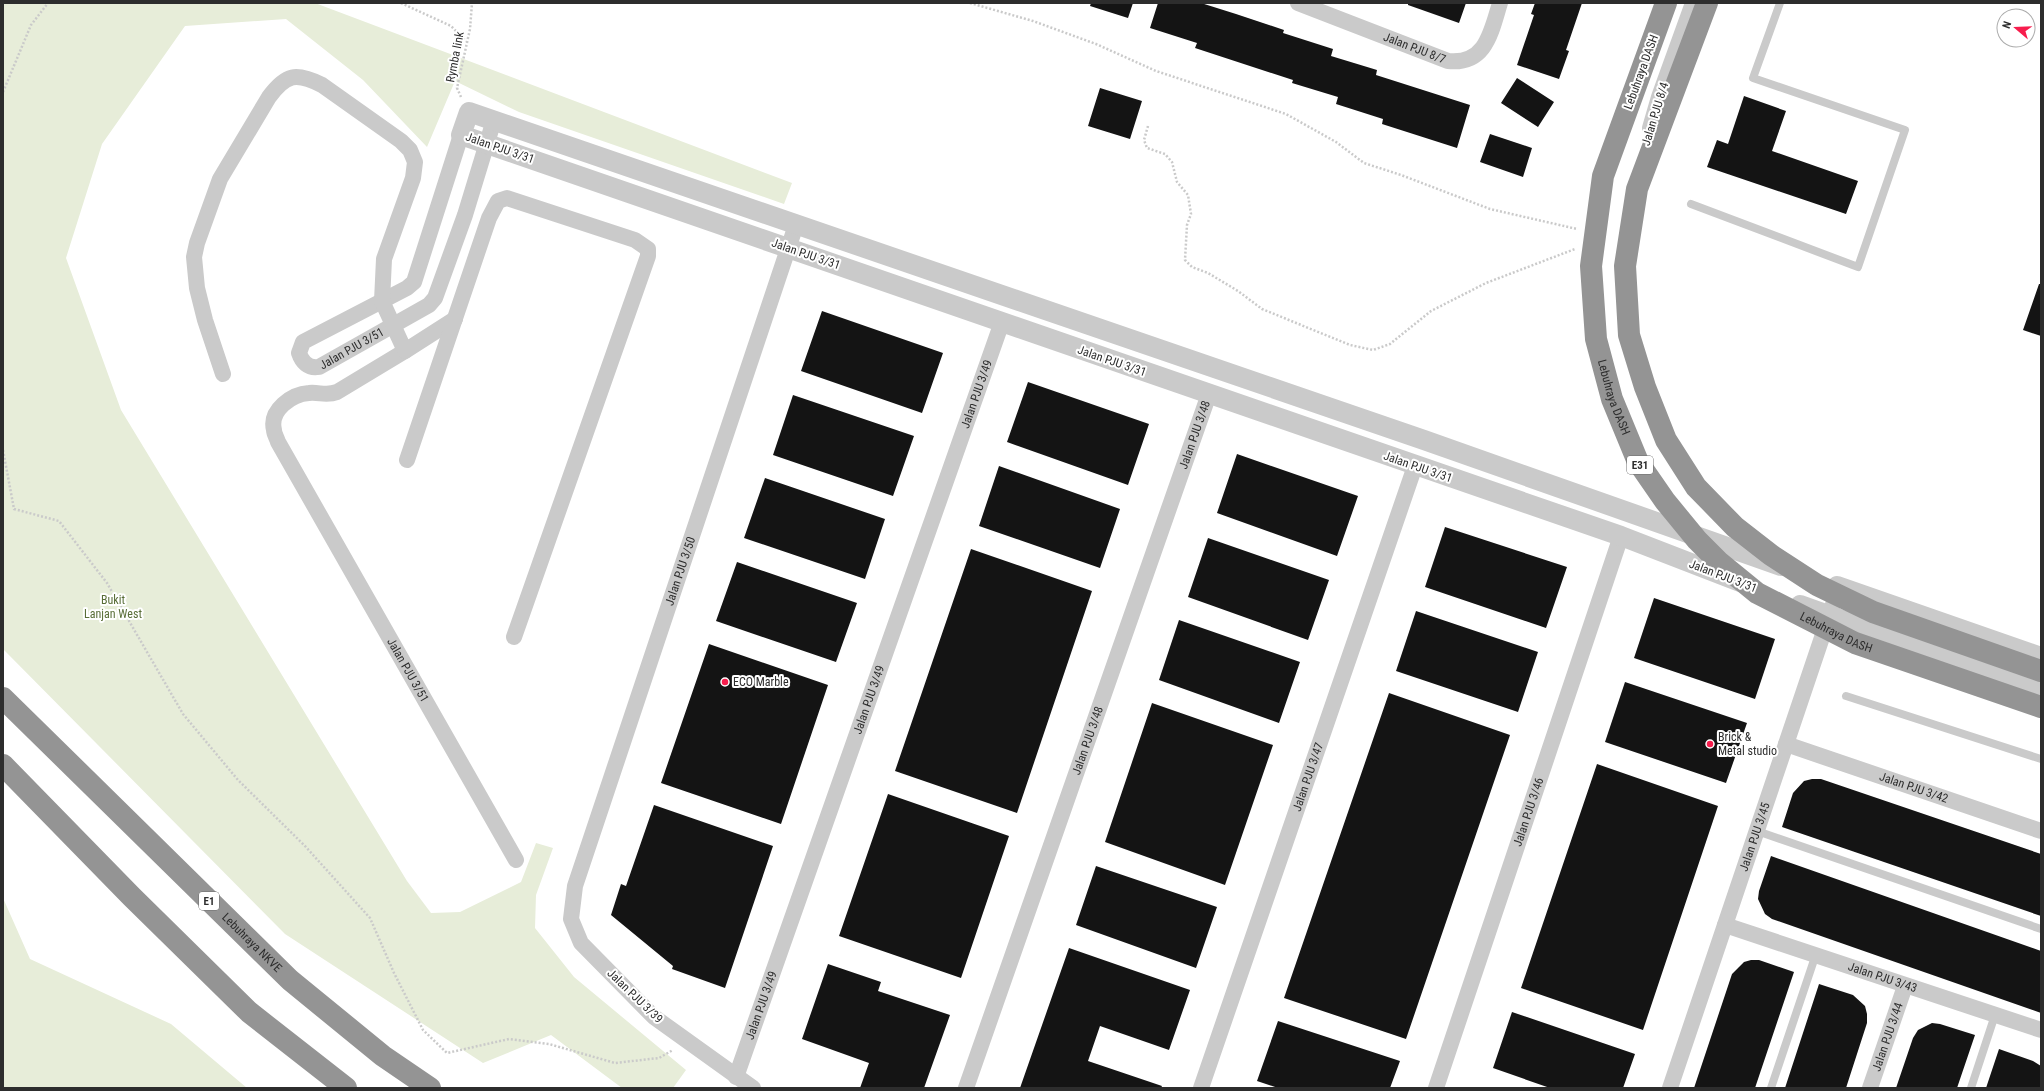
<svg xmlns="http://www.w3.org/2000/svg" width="2044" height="1091" font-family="'Roboto Condensed',sans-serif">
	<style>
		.green { fill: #e7edd9 }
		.building { fill: #141414 }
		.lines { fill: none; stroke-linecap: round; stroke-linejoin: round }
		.path { stroke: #cacaca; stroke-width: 2.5; stroke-dasharray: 2 2; stroke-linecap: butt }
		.service { stroke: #cacaca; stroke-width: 8 }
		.minor { stroke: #cacaca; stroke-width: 16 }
		.tertiary { stroke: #cacaca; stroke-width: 20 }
		.motorway { stroke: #949494; stroke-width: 22 }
		.motorway-bridge { stroke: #949494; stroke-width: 22 }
		.poi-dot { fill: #f71d4d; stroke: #fff; stroke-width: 1.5 }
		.labels { text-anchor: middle; stroke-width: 4; stroke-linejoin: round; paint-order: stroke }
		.shield { fill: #fff; stroke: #6c6c6c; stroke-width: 1 }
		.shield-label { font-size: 11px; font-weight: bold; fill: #2d2d2d }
		.street-label { font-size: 12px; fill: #2d2d2d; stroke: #fff }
		.park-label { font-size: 12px; fill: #586d37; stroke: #fff }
		.poi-label { font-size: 12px; fill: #2d2d2d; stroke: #fff; text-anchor: start }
	</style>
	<rect width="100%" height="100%" fill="#fff"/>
	<path class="green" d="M 3,3 L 315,3 L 792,183 L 784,204 L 519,112 L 455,81 L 427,147 L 363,80 L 286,19 L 185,26 L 102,144 L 66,258 L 121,410 L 407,881 L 431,913 L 460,912 L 521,882 L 536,843 L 553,848 L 536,895 L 535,928 L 574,977 L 686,1070 L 673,1088 L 622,1088 L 551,1035 L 483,1063 L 285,934 L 3,649 Z
		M 3,898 L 30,959 L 171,1024 L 247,1088 L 3,1088 Z"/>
	<path class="building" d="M 1091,3 L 1133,3 L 1128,18 L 1090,6 Z
		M 1158,3 L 1201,3 L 1236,14 L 1284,30 L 1283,33 L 1333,49 L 1331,56 L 1377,70 L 1376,75 L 1470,105 L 1457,148 L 1382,124 L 1383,119 L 1336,104 L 1338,97 L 1292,83 L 1293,80 L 1195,48 L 1197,43 L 1150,28 Z
		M 1408,3 L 1466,3 L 1459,23 L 1408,5 Z
		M 1535,3 L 1582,3 L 1566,50 L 1569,51 L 1559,79 L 1517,65 L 1534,15 L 1531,14 Z
		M 1517,78 L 1554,102 L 1538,127 L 1501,103 Z
		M 1100,88 L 1142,101 L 1130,139 L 1088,126 Z
		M 1744,96 L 1786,111 L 1772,151 L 1858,181 L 1846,214 L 1707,167 L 1717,140 L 1728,144 Z
		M 1490,134 L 1532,148 L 1523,177 L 1480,162 Z
		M 2039,284 L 2041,284 L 2041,336 L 2023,330 Z
		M 822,311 L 943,353 L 922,413 L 801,371 Z
		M 1028,382 L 1149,424 L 1128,485 L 1007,442 Z
		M 793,395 L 914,436 L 893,496 L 773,455 Z
		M 1237,454 L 1358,496 L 1337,556 L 1217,513 Z
		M 999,466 L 1120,509 L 1100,568 L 979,526 Z
		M 765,478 L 885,519 L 865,579 L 744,538 Z
		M 1445,527 L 1567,567 L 1546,628 L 1425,587 Z
		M 1208,538 L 1329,580 L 1308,640 L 1188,597 Z
		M 971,549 L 1092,591 L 1017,813 L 895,771 Z
		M 737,562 L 857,603 L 836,662 L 716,621 Z
		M 1654,598 L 1775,639 L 1755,699 L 1634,658 Z
		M 1416,611 L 1538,652 L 1518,712 L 1396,671 Z
		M 1179,620 L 1300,662 L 1279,723 L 1159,680 Z
		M 709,644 L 828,685 L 781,824 L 661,783 Z
		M 1625,682 L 1747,723 L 1726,783 L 1605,742 Z
		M 1389,693 L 1510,735 L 1406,1039 L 1284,998 Z
		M 1152,703 L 1273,745 L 1225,885 L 1105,842 Z
		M 1597,764 L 1718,806 L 1643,1030 L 1521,988 Z
		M 1812,779 L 1821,779 L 2041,854 L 2041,916 L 1782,827 L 1793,793 L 1804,781 Z
		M 888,794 L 1009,836 L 961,978 L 839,936 Z
		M 654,805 L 773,846 L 725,988 L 672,969 L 673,966 L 611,915 L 621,884 L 626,886 Z
		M 1771,856 L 2041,951 L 2041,1013 L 1772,919 L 1765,914 L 1758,899 L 1759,891 Z
		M 1096,866 L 1217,907 L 1196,968 L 1076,925 Z
		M 1069,948 L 1190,990 L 1169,1050 L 1100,1026 L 1088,1061 L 1162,1086 L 1161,1088 L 1020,1088 Z
		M 1751,960 L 1759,960 L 1794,972 L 1755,1088 L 1694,1088 L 1732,974 L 1744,962 Z
		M 828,964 L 881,982 L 878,991 L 950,1015 L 924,1088 L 860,1088 L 869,1063 L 802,1039 Z
		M 1819,984 L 1853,995 L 1865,1006 L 1867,1014 L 1867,1023 L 1846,1088 L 1785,1088 Z
		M 1512,1012 L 1635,1054 L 1623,1088 L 1550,1088 L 1493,1068 Z
		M 1278,1021 L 1400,1061 L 1390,1088 L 1278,1088 L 1257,1081 Z
		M 1932,1023 L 1940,1024 L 1975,1035 L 1957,1088 L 1896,1088 L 1913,1038 L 1918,1030 Z
		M 1999,1049 L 2033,1061 L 2041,1066 L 2041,1088 L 1986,1088 Z"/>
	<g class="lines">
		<path class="path" d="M 401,3 L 451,26 L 466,41
			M 970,3 L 1033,21 L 1096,44 L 1156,71 L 1286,114 L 1336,142 L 1364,163 L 1401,175 L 1490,209 L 1577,229
			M 3,92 L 31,25 L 48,3
			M 461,97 L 457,88 L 470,29 L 472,3
			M 1148,126 L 1144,140 L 1147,148 L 1165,154 L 1172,162 L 1177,182 L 1188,195 L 1191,214 L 1187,225 L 1185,260 L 1192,267 L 1208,273 L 1238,291 L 1262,309 L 1350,345 L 1373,350 L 1390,344 L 1431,311 L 1486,283 L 1575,249
			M 3,450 L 14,509 L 59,521 L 107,583 L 183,714 L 238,780 L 305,846 L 370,918 L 394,973 L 423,1030 L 447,1053 L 509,1039 L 549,1044 L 615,1063 L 659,1058 L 673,1050"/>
		<path class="service" d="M 1691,204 L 1858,267 L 1905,130 L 1753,78 L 1780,3
			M 1846,696 L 2041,759
			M 1757,831 L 2041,929
			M 1771,1088 L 1815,957
			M 1971,1088 L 1995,1015"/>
		<g class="minor">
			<path id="s1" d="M 1298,3 L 1448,61 C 1486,65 1491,32 1500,3"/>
			<path d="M 1650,128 L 1659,97 L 1693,3"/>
			<path id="s2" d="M 461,135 L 414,282 L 407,288 L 303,342 L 299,353 C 302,362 308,369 319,367 L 429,305 L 435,298 L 465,215 L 494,120"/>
			<path id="s3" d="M 405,351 L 337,392 C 327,396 319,392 309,393 C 292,394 269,410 274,430 C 274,434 277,438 278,442 L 516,860"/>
			<path d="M 223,374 L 205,320 L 197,288 L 194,257 L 197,243 L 220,179 L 269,97 C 286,74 296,72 322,85 L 401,141 L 410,150 L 415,162 L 413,178 L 384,259 L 382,301 L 405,351 L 455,319"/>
			<path d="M 407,460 L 489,218 L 498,201 L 507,198 L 635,240 L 648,249 L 648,256 L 514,637"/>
			<path id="s4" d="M 1786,744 L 2041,831"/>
			<path id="s5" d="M 1725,925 L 2041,1030"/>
			<path id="s6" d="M 736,1077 L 1002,322"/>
			<path id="s7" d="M 753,1088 L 654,1017 L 581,943 L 571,919 L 575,886 L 796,225"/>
			<path id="s8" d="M 966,1088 L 1209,394"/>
			<path id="s9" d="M 1201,1088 L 1415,466"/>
			<path id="s10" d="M 1436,1088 L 1621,536"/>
			<path id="s11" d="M 1670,1088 L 1839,587"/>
			<path id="s12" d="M 1870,1088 L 1905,986"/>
		</g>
		<path class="tertiary" d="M 1740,582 L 1621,536 L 461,135 L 469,112 L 1424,440 L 1781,566
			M 1837,586 L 2041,657
			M 1800,605 L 2041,691"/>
		<g class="motorway">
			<path id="s13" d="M 3,698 L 290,980 L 383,1056 L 430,1088"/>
			<path d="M 3,765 L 132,897 L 249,1012 L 346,1088"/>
		</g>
		<g class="motorway-bridge">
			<path id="s14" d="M 1666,3 L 1603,176 L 1591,266 L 1596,339 L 1612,399 L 1638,462 L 1665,501 L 1697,540 L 1719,562 L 1757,593 L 1855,643 L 2041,707"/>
			<path d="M 1707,3 L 1637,189 L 1625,266 L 1629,335 L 1645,387 L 1666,440 L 1696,487 L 1735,527 L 1771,555 L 1817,585 L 1873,612 L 2041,671"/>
		</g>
	</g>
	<g class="poi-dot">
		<circle cx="725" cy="682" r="4"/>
		<circle cx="1710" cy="744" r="4"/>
	</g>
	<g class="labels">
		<g class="shield">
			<rect x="1627" y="456" width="26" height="18" rx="3"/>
			<rect x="199" y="892" width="20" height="18" rx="3"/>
		</g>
		<g class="shield-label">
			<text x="1640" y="469">E31</text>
			<text x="209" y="905">E1</text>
		</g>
		<g class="street-label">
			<text dy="4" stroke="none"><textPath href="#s1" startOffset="125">Jalan PJU 8/7</textPath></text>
			<text transform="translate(455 57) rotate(-79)" y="4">Rymba link</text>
			<text transform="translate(1641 72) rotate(-70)" y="4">Lebuhraya DASH</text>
			<text transform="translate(1655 114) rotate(-73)" y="4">Jalan PJU 8/4</text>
			<text transform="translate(500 148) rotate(19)" y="4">Jalan PJU 3/31</text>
			<text transform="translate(806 254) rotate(19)" y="4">Jalan PJU 3/31</text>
			<text dy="4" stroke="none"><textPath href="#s2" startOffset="357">Jalan PJU 3/51</textPath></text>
			<text transform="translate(1112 361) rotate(19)" y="4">Jalan PJU 3/31</text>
			<text dy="4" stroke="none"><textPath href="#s6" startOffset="724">Jalan PJU 3/49</textPath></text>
			<text dy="4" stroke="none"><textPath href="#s14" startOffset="409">Lebuhraya DASH</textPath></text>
			<text dy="4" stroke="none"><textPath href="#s8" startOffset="692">Jalan PJU 3/48</textPath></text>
			<text transform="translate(1418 467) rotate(19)" y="4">Jalan PJU 3/31</text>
			<text dy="4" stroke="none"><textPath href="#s7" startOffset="617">Jalan PJU 3/50</textPath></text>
			<text transform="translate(1723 576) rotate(21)" y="4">Jalan PJU 3/31</text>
			<text dy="4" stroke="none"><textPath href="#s14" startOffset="745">Lebuhraya DASH</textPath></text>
			<text dy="4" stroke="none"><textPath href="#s3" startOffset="440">Jalan PJU 3/51</textPath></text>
			<text dy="4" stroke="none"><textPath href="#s6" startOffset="400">Jalan PJU 3/49</textPath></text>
			<text dy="4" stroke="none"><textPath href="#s8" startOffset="368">Jalan PJU 3/48</textPath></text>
			<text dy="4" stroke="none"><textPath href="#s9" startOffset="329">Jalan PJU 3/47</textPath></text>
			<text dy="4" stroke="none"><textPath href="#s4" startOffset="135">Jalan PJU 3/42</textPath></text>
			<text dy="4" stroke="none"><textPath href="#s10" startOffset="291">Jalan PJU 3/46</textPath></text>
			<text dy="4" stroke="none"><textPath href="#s11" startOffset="265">Jalan PJU 3/45</textPath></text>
			<text dy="4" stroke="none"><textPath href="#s13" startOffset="349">Lebuhraya NKVE</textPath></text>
			<text dy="4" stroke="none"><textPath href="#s5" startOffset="166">Jalan PJU 3/43</textPath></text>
			<text transform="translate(635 996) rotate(44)" y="4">Jalan PJU 3/39</text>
			<text dy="4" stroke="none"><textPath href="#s6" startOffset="76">Jalan PJU 3/49</textPath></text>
			<text dy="4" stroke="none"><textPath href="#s12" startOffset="54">Jalan PJU 3/44</textPath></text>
		</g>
		<g class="park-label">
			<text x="113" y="604">Bukit<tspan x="113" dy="14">Lanjan West</tspan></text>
		</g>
		<g class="poi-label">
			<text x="733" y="686">ECO Marble</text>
			<text x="1718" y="741">Brick &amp;<tspan x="1718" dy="14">Metal studio</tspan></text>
		</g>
	</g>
	<rect width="2044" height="1091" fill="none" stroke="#2d2d2d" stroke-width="8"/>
	<g transform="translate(2016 28) rotate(289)"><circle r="19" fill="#ffffff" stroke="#ababab"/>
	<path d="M0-3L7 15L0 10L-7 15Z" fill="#f71d4d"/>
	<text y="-6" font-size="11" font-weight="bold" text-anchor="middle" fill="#2d2d2d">N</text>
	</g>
</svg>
